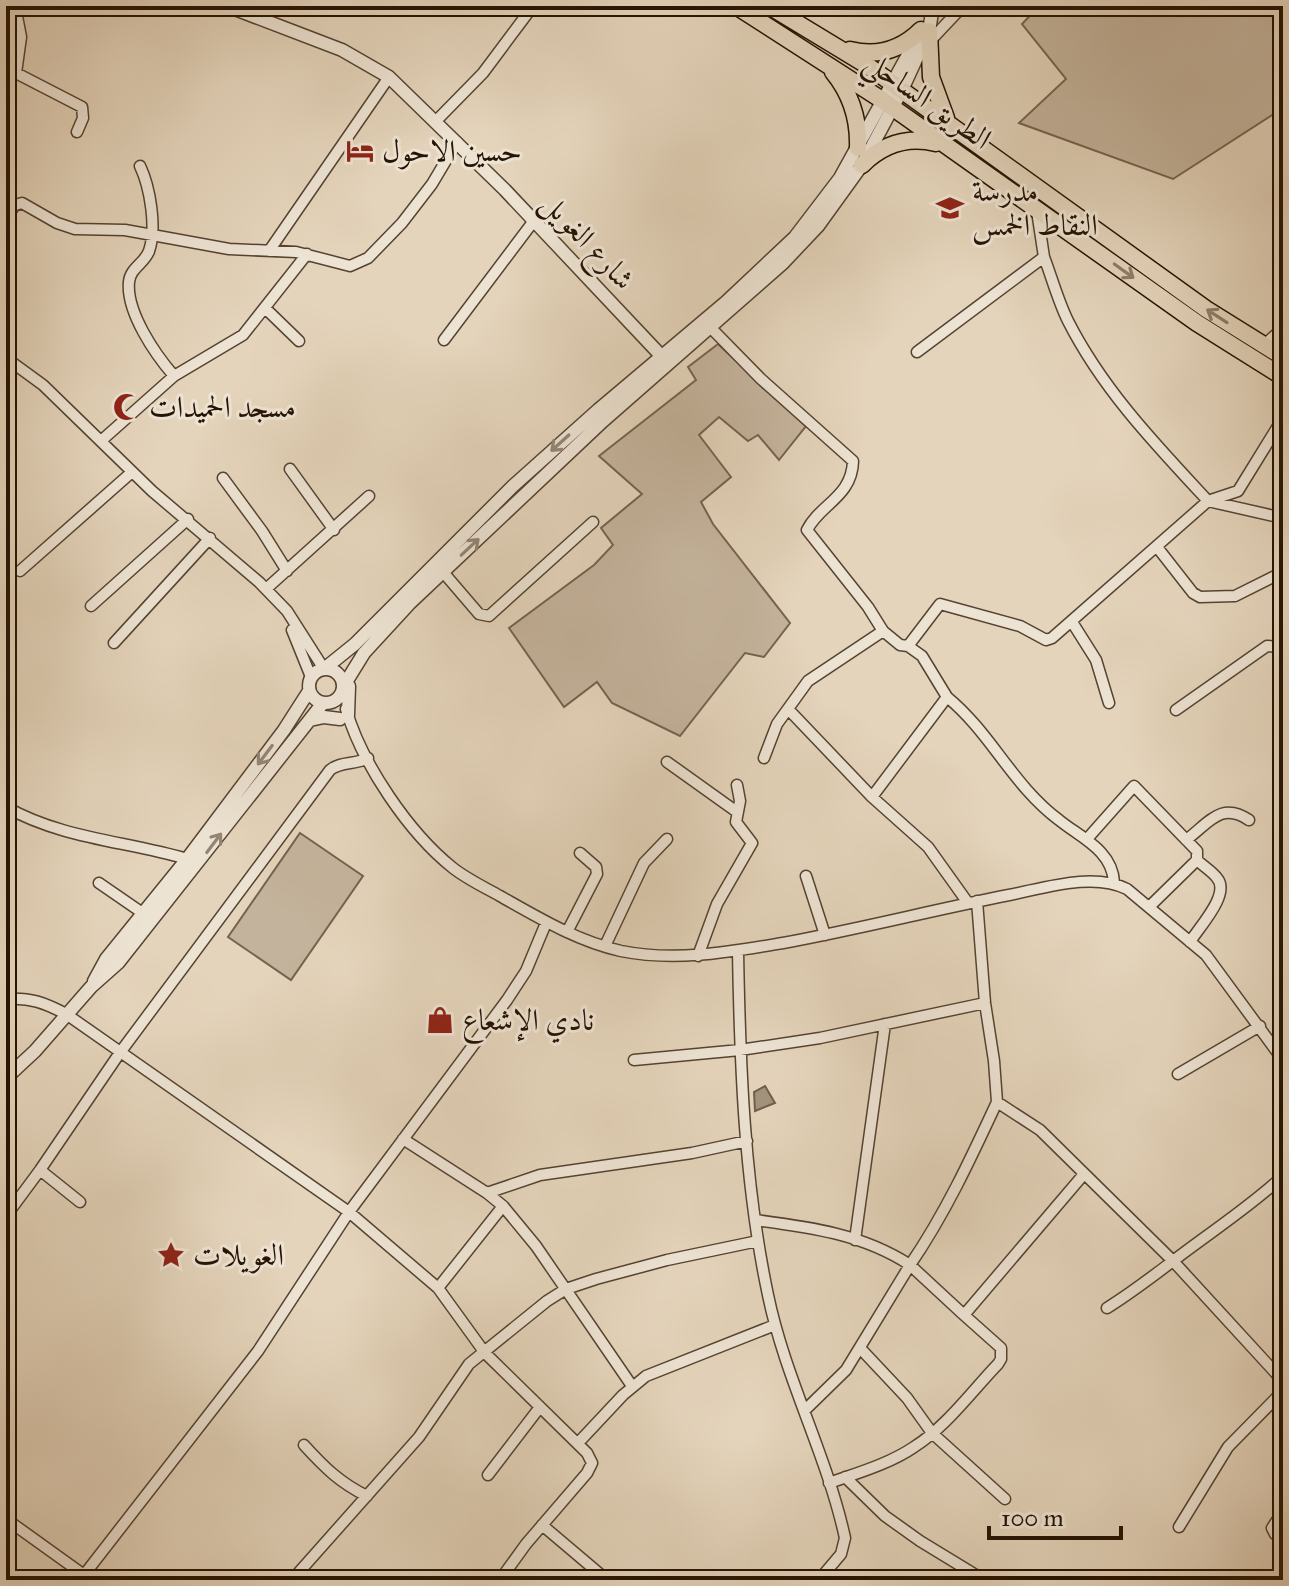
<svg xmlns="http://www.w3.org/2000/svg" width="1289" height="1586" font-family="'IM FELL Great Primer',Amiri,serif">
	<style>
		.green { fill: #c4b39c; stroke: #746350; stroke-width: 2 }
		.water { fill: #a3927c; stroke: #715f4c; stroke-width: 2 }
		.lines { fill: none; stroke-linecap: round; stroke-linejoin: round }
		.minor-casing { stroke: #554331; stroke-width: 13 }
		.tertiary-casing { stroke: #554331; stroke-width: 15 }
		.trunk-casing { stroke: #251303; stroke-width: 19 }
		.minor { stroke: #ede3d3; stroke-width: 10 }
		.tertiary { stroke: #ede3d3; stroke-width: 12 }
		.trunk { stroke: #e4d4bb; stroke-width: 16 }
		.oneway { stroke: #8e7d68 }
		.oneway2 { stroke: #938575 }
		.labels { text-anchor: middle; stroke-width: 6; stroke-linejoin: round; paint-order: stroke }
		.street-label { font-size: 30px; fill: #251303; stroke: #ede3d3 }
		.poi-label { font-size: 30px; fill: #251303; stroke: #ede3d3; text-anchor: start }
	</style>
	<rect width="100%" height="100%" fill="#e4d4bb"/>
	<filter id="stains"><feTurbulence type="fractalNoise" baseFrequency=".0025" numOctaves="4"/><feColorMatrix values="0 0 0 0 .2 0 0 0 0 .09 0 0 0 0 .02 0 0 0 .5 -.17"/></filter>
	<radialGradient id="worn" r=".72"><stop offset=".6" stop-color="#630" stop-opacity="0"/><stop offset="1" stop-color="#630" stop-opacity=".3"/></radialGradient>
	<path class="green" d="M 1039,6 L 1283,6 L 1283,108 L 1173,179 L 1019,123 L 1066,79 L 1022,24 Z
		M 718,344 L 806,426 L 779,460 L 758,435 L 748,441 L 719,417 L 699,435 L 731,477 L 701,502 L 713,524 L 790,623 L 764,657 L 745,653 L 680,736 L 612,703 L 597,682 L 564,707 L 509,628 L 594,565 L 613,545 L 601,528 L 642,494 L 599,456 L 696,380 L 688,367 Z
		M 300,833 L 363,876 L 291,980 L 228,937 Z"/>
	<path class="water" d="M 765,1086 L 775,1103 L 755,1111 L 754,1092 Z"/>
	<g class="lines">
		<g class="minor-casing">
			<path id="minor" d="M 15,6 L 21,37 L 16,73 L 82,107 L 83,118 L 77,132
				M 930,41 L 963,6
				M 436,121 L 483,73 L 533,6
				M 140,166 C 150,187 157,228 149,251 C 145,263 130,268 129,282 C 126,312 155,354 174,376
				M 6,218 L 15,205 L 22,203 L 57,223 L 75,229 L 125,230 L 229,249 L 296,252 L 350,266 L 368,258 L 402,223 L 432,184 L 457,142
				M 269,251 L 389,77
				M 265,308 L 299,341
				M 711,328 L 761,379 L 853,461 C 852,497 820,504 807,530 L 868,607 L 883,631
				M 444,340 L 533,222
				M 1263,346 L 1283,328
				M 917,352 L 1044,257 L 1037,211
				M 6,358 L 43,385 L 152,491 L 259,582 L 287,611 L 324,669
				M 1283,418 L 1238,491 L 1208,501 L 1283,518
				M 102,440 L 174,376 L 243,335 L 307,254
				M 290,469 L 334,530
				M 223,478 L 262,531 L 287,571
				M 1157,547 L 1193,593 L 1200,597 L 1235,596 L 1283,572
				M 20,571 L 132,472
				M 443,572 L 479,614 L 489,616 L 593,522
				M 266,589 L 369,496
				M 91,606 L 188,519
				M 1072,622 L 1096,660 L 1109,703
				M 292,630 L 311,677
				M 114,643 L 210,538
				M 908,646 L 940,604 L 1020,626 L 1046,640 L 1052,638 L 1208,501 C 1156,445 1103,390 1068,321 C 1058,301 1052,278 1044,257
				M 346,709 C 362,764 409,833 453,868 C 467,879 484,887 500,896 C 539,918 577,941 621,951 C 676,962 729,952 783,943 C 859,929 933,910 1009,895 C 1045,888 1093,872 1127,889 L 1206,955 L 1283,1060
				M 788,709 L 872,797
				M 1176,710 L 1267,646 L 1283,647
				M 764,758 L 777,724 L 808,681 L 883,631 L 900,645 L 908,646 L 922,656 L 947,697
				M 667,762 L 737,812
				M 6,807 C 63,839 126,841 187,859
				M 1087,839 L 1134,786 L 1197,851 L 1197,860 L 1149,907
				M 1186,840 C 1209,823 1221,801 1249,820
				M 806,876 L 825,935
				M 99,883 L 144,914
				M 977,901 L 985,1003 L 994,1061 L 997,1102
				M 968,903 L 928,847 L 872,797 L 947,697 C 991,733 1013,786 1059,820 C 1081,838 1112,850 1114,882
				M 567,932 L 597,874 L 596,867 L 580,853
				M 1190,942 C 1199,927 1231,894 1217,878 C 1212,871 1203,866 1197,860
				M 605,946 L 644,863 L 667,839
				M 738,951 C 740,1065 744,1182 768,1295 C 785,1378 827,1455 845,1538 L 841,1554 L 819,1580
				M 698,956 L 717,904 L 752,843 L 736,822 L 740,801 L 737,785
				M 6,999 C 30,997 45,1003 66,1014 L 349,1212 L 438,1288 L 485,1353 L 587,1453 L 592,1463 L 587,1473 L 526,1544 L 500,1580
				M 1272,1044 L 1283,1036
				M 634,1060 L 740,1050 L 820,1038 L 985,1003
				M 1178,1074 L 1260,1026
				M 403,1139 L 487,1193 L 503,1206 L 536,1246 L 632,1386
				M 40,1170 L 80,1202
				M 487,1193 L 540,1175 L 692,1153 L 747,1141
				M 6,1216 L 40,1170 L 119,1054 L 330,770 C 341,761 355,765 368,758
				M 755,1220 C 809,1227 863,1234 910,1265 C 945,1214 971,1158 997,1102 L 1040,1130 L 1173,1261 L 1283,1381
				M 855,1240 L 885,1024
				M 438,1288 L 503,1206
				M 1107,1308 C 1139,1288 1163,1268 1193,1246 C 1224,1223 1255,1202 1283,1176
				M 860,1348 L 907,1398 L 932,1433 L 1005,1499
				M 804,1411 L 846,1370 L 910,1265 L 964,1315 L 1084,1174
				M 578,1443 L 623,1395 L 646,1376 L 775,1325
				M 304,1445 C 324,1467 340,1483 367,1496
				M 488,1475 L 540,1407
				M 845,1477 L 885,1516 L 920,1541 L 984,1580
				M 829,1483 C 857,1473 889,1464 914,1447 C 946,1427 972,1391 998,1364 L 1001,1359 L 1001,1348 L 964,1315
				M 1283,1511 L 1272,1528 L 1275,1534 L 1283,1540
				M 6,1519 L 91,1580
				M 542,1525 L 607,1580
				M 1179,1527 L 1228,1447 L 1283,1391
				M 84,1575 L 258,1351 L 349,1212 L 507,1000 L 526,971 L 546,923
				M 292,1580 L 419,1437 L 469,1364 L 547,1301 L 566,1289 L 596,1279 L 667,1260 L 758,1241"/>
		</g>
		<g class="tertiary-casing">
			<path id="tertiary" d="M 227,6 L 342,50 L 389,77 L 505,190 L 667,362
				M309 686a17 17 0 1 1 34 0a17 17 0 1 1-34 0Z
				M 324,669 L 355,644 L 513,486 L 598,410 L 726,302 L 795,237 L 840,178 L 919,35
				M 343,687 L 364,653 L 410,603 L 603,421 L 783,263 L 818,226 L 862,165 L 902,90 L 929,31 L 933,6
				M 348,715 L 349,686
				M 310,720 L 324,717 L 340,719
				M 94,981 L 106,959 L 187,859 L 284,730 L 309,691
				M 6,1078 L 35,1051 L 91,987 L 118,963 L 323,703"/>
		</g>
		<g class="trunk-casing">
			<path id="trunk" d="M 736,6 L 882,100 L 1197,323 L 1283,377
				M 769,6 L 868,66 L 1206,309 L 1283,357
				M 929,31 L 931,77 L 946,118
				M 850,50 C 878,57 901,50 921,30
				M 833,72 C 851,94 859,120 858,148
				M 862,165 C 883,144 907,136 936,143"/>
		</g>
		<use href="#minor" class="minor"/>
		<use href="#tertiary" class="tertiary"/>
		<use href="#trunk" class="trunk"/>
	</g>
	<defs><path id="oneway-shaft" d="M-6 0H5M1.5-3L5.5 0L1.5 3" fill="none" stroke-width="1.6" stroke-linecap="round" stroke-linejoin="round" transform="scale(2)"/></defs>
	<g class="oneway">
		<use href="#oneway-shaft" transform="translate(1124 271) rotate(36)"/>
		<use href="#oneway-shaft" transform="translate(1217 316) rotate(-147)"/>
	</g>
	<g class="oneway2">
		<use href="#oneway-shaft" transform="translate(560 443) rotate(138)"/>
		<use href="#oneway-shaft" transform="translate(470 547) rotate(-43)"/>
		<use href="#oneway-shaft" transform="translate(265 755) rotate(127)"/>
		<use href="#oneway-shaft" transform="translate(214 843) rotate(-53)"/>
	</g>
	<defs>
		<g id="hotel-bare" transform="scale(2.16)"><path d="M-6-4.5h1.5V1H6V5H4.5V3h-9V5H-6ZM-4 0a1.8 1.8 0 1 1 3.6 0ZM.5 0V-2.5h3Q6-2.5 6 0Z" fill="#8f2418" stroke="#ede3d3" stroke-width="2.5" paint-order="stroke"/></g>
		<g id="school-bare" transform="scale(2.16)"><path d="M0-5L7-2L0 1L-7-2ZM-4 1L0 2.5L4 1V4Q0 6-4 4Z" fill="#8f2418" stroke="#ede3d3" stroke-width="2.5" paint-order="stroke"/></g>
		<g id="mosque-bare" transform="scale(2.16)"><path d="M3.5-4.9A6 6 0 1 0 3.5 4.9A5 5 0 1 1 3.5-4.9Z" fill="#8f2418" stroke="#ede3d3" stroke-width="2.5" paint-order="stroke"/></g>
		<g id="shop-bare" transform="scale(2.16)"><path d="M-5-2.5h2.3a2.7 3.5 0 0 1 5.4 0H5L5.5 6h-11ZM-1.5-2.5h3a1.5 2.3 0 0 0-3 0Z" fill="#8f2418" stroke="#ede3d3" stroke-width="2.5" paint-order="stroke"/></g>
		<g id="sight-bare" transform="scale(2.16)"><path d="M0-6L1.8-2.2L6-1.7L2.9 1.2L3.7 5.4L0 3.3L-3.7 5.4L-2.9 1.2L-6-1.7L-1.8-2.2Z" fill="#8f2418" stroke="#ede3d3" stroke-width="2.5" paint-order="stroke"/></g>
	</defs>
	<g fill-rule="evenodd">
		<use href="#hotel-bare" x="360" y="151"/>
		<use href="#school-bare" x="950" y="208"/>
		<use href="#mosque-bare" x="127" y="407"/>
		<use href="#shop-bare" x="440" y="1020"/>
		<use href="#sight-bare" x="171" y="1255"/>
	</g>
	<g class="labels">
		<g class="street-label">
			<text transform="translate(928 100) rotate(35)" y="10">الطريق الساحلي</text>
			<text transform="translate(588 241) rotate(47)" y="10">شارع الغويل</text>
		</g>
		<g class="poi-label">
			<text x="382" y="161">حسين الاحول</text>
			<text x="972" y="201">مدرسة<tspan x="972" dy="34">النقاط الخمس</tspan></text>
			<text x="149" y="417">مسجد الحميدات</text>
			<text x="462" y="1030">نادي الإشعاع</text>
			<text x="193" y="1265">الغويلات</text>
		</g>
	</g>
	<rect width="1289" height="1586" fill="none" stroke="#e4d4bb" stroke-width="32"/>
	<rect x="8" y="8" width="1273" height="1570" fill="none" stroke="#251303" stroke-width="4"/>
	<rect x="16" y="16" width="1257" height="1554" fill="none" stroke="#251303" stroke-width="2"/>
	<path d="M989 1526v12h132v-12" fill="none" stroke="#251303" stroke-width="4"/>
	<text x="1001" y="1526" font-size="24" fill="#251303" stroke="#ede3d3" stroke-width="6" paint-order="stroke">100 m</text>
	<rect width="100%" height="100%" filter="url(#stains)"/>
	<rect width="100%" height="100%" fill="url(#worn)"/>
</svg>
